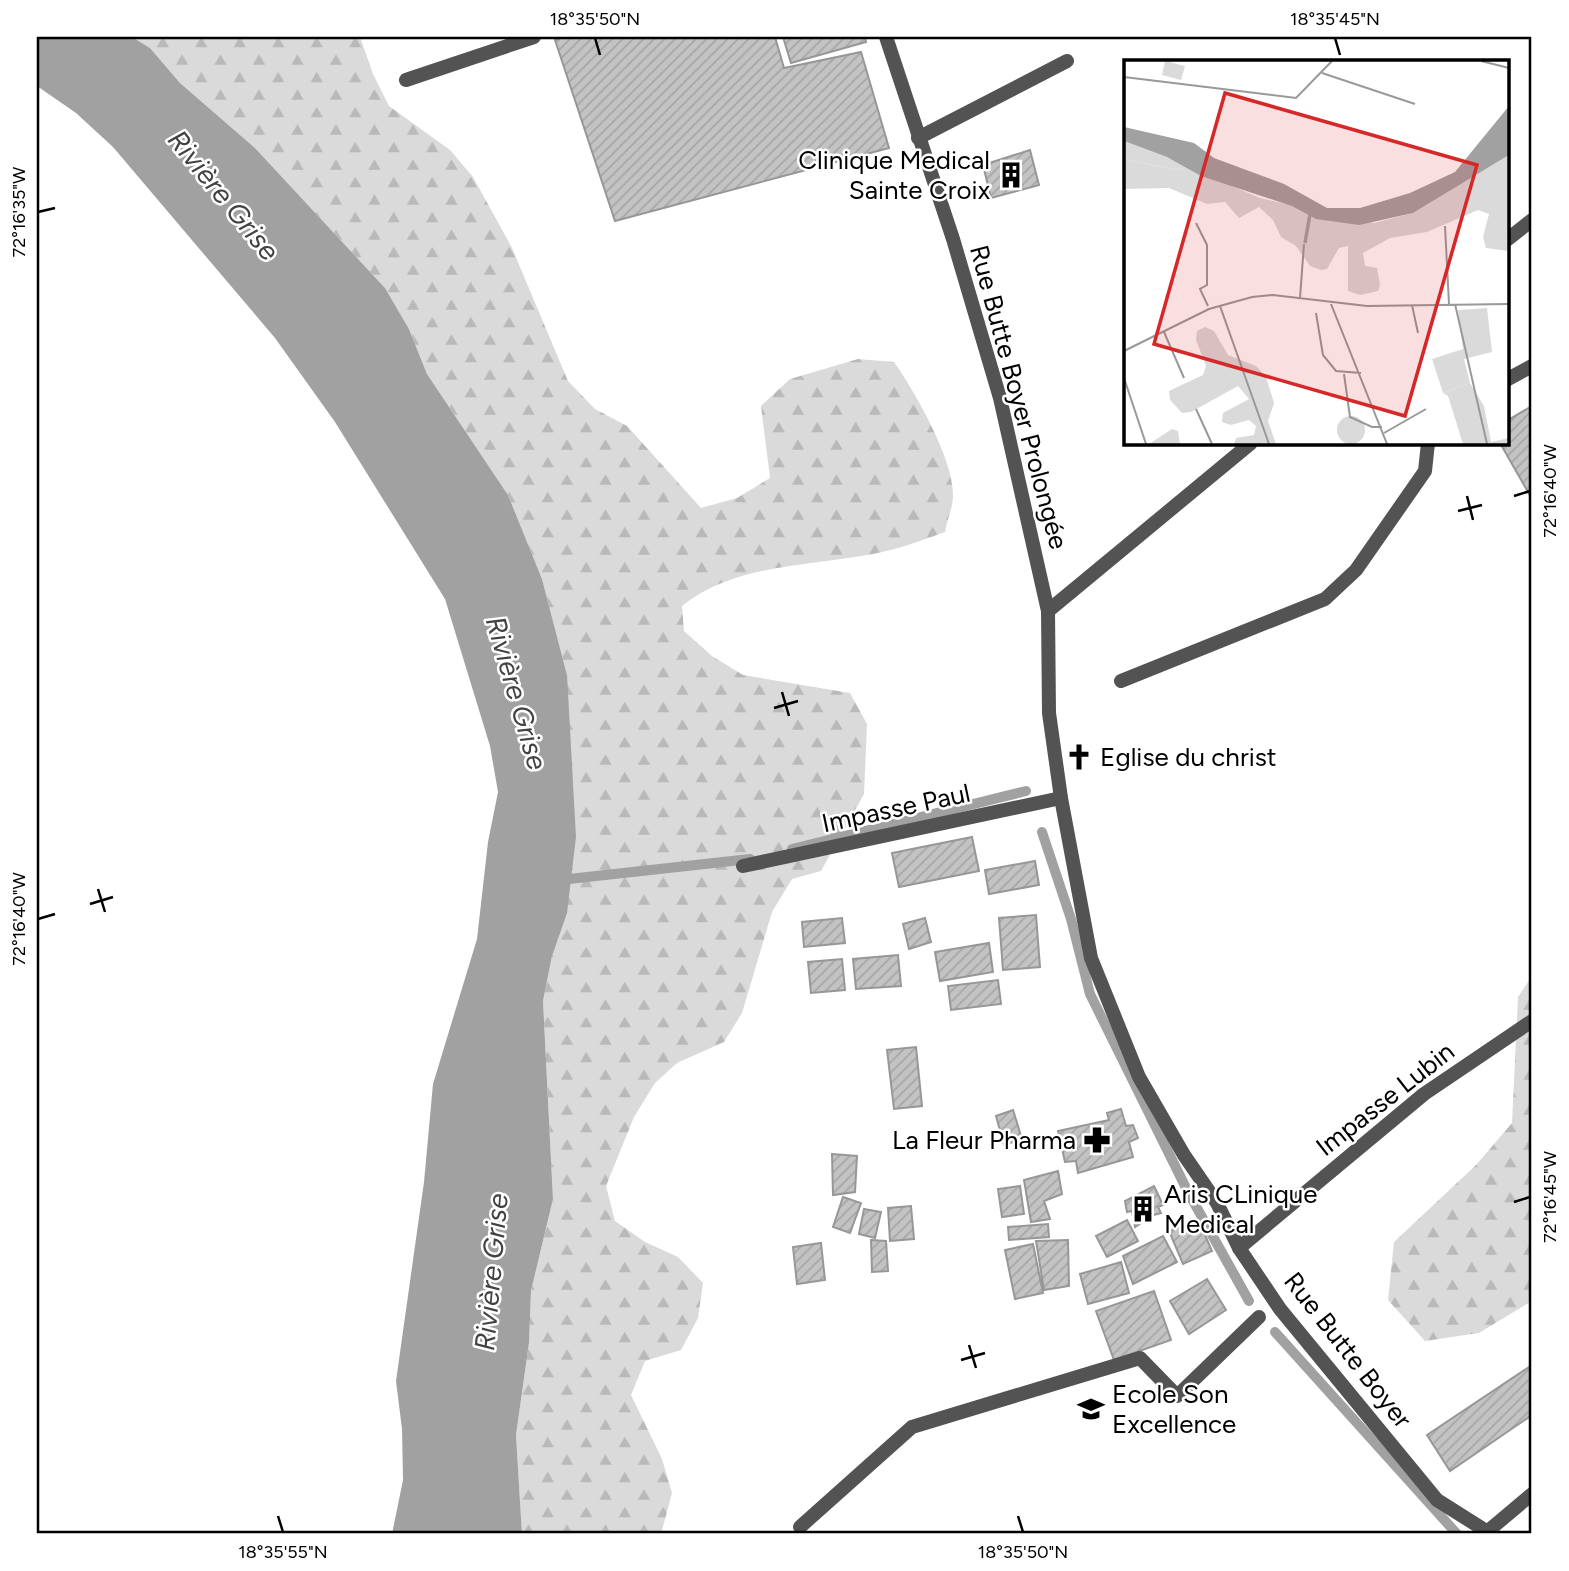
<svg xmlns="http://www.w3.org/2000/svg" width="1569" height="1571" font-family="Figtree,sans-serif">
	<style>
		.forest { fill: url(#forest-firs) }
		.water { fill: #a1a1a1 }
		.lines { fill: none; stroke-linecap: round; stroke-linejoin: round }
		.stream { stroke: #a1a1a1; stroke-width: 10 }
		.building { fill: url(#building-hatch); stroke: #979797; stroke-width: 2 }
		.service { stroke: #535353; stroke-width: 14 }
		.minor { stroke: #535353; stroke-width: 14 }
		.tertiary { stroke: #535353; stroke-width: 14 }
		.ticks { fill: none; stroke: #000; stroke-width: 2.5 }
		.labels { text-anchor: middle; stroke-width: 5; stroke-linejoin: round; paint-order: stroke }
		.poi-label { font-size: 26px; fill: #000; stroke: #fff; text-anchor: start }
		.street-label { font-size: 26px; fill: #000; stroke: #fff }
		.water-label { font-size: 28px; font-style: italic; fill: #424242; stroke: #fff }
		.inset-river { fill: none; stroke: #a1a1a1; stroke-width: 3.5 }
		.inset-road { fill: none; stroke: #999; stroke-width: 2 }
		.view { fill: #d62828; fill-opacity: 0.15; stroke: #d62828; stroke-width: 3.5 }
		.inset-edge { fill: none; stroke: #000; stroke-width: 3.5 }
		.neatline { fill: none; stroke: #000; stroke-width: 2.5 }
		.ticks-label { font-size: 18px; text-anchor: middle; fill: #000 }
	</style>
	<defs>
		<pattern id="forest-firs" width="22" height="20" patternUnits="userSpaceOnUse" patternTransform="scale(1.75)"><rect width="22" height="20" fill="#dadada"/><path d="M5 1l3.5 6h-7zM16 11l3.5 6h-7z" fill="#b9b9b9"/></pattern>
		<pattern id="building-hatch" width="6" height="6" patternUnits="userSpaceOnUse" patternTransform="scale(1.75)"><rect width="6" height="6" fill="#c3c3c3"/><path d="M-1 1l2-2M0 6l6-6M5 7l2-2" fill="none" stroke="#a6a6a6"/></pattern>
	</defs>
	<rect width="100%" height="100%" fill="#fff"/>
	<path class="forest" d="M 132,37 L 360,37 L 373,74 L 389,106 L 450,150 L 473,177 L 512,248 L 568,381 L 595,409 L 627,426 L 701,508 L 737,498 L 770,478 L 761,406 L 790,379 L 858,359 L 894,362 C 915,392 953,458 953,495 C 953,507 947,520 945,532 C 921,541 898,549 873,554 C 810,566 734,564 682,606 L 684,631 L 712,656 L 743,675 L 850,693 L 867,724 L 864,794 L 821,871 L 792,879 L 772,912 L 742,1013 L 724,1042 L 677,1063 L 655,1083 L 634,1117 L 606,1186 L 615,1221 L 645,1242 L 678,1257 L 703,1283 L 698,1318 L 681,1350 L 645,1361 L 631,1395 L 662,1459 L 672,1493 L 661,1534 L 522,1534 L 516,1435 L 529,1343 L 531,1291 L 553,1199 L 543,1001 L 552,956 L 567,675 L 542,579 L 508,495 L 427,374 L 409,329 L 385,288 L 255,148 L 180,83 L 150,48 Z
		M 1532,976 L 1532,1301 L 1479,1333 L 1425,1341 L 1388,1300 L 1394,1242 L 1476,1165 L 1512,1123 L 1518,997 Z"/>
	<path class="water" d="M 37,37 L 132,37 L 150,48 L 180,83 L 255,148 L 385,288 L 409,329 L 427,374 L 508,495 L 542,579 L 567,675 L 576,837 L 567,913 L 552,956 L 543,1001 L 553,1199 L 531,1291 L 529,1343 L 516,1435 L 522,1534 L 392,1534 L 403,1480 L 402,1429 L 396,1381 L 424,1182 L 433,1084 L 477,939 L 488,842 L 498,792 L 490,746 L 445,599 L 335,422 L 275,338 L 113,147 L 76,113 L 37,86 Z"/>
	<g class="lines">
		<path class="stream" d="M 1042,832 L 1071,919 L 1090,994 L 1188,1192 L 1249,1301
			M 792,849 L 1026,791
			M 560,880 L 750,859
			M 1275,1332 L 1457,1534"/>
	</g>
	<path class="building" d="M 564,37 L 775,37 L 784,68 L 861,52 L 889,148 L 615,221 L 555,40 Z
		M 783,37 L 865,37 L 866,42 L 791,63 Z
		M 1030,150 L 1039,185 L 991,198 L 983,165 Z
		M 1532,406 L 1532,499 L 1500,443 L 1508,443 L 1508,420 Z
		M 972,837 L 979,871 L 899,887 L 892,853 Z
		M 1035,861 L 1039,885 L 989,894 L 985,870 Z
		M 1036,915 L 1040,967 L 1003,970 L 999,918 Z
		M 842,918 L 845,943 L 804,947 L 802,922 Z
		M 925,918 L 931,942 L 909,949 L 903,924 Z
		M 989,943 L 993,972 L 940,981 L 935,952 Z
		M 898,955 L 901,986 L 856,989 L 853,959 Z
		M 842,959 L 845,990 L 811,993 L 808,962 Z
		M 998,980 L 1001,1004 L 951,1010 L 948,986 Z
		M 916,1047 L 922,1106 L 894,1109 L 887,1050 Z
		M 1121,1109 L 1126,1126 L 1133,1125 L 1138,1138 L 1129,1142 L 1133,1157 L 1078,1173 L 1076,1161 L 1065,1162 L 1058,1131 L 1109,1120 L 1107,1113 Z
		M 1013,1110 L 1022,1139 L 1004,1145 L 996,1116 Z
		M 832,1154 L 857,1156 L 855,1192 L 833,1195 Z
		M 1058,1171 L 1062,1194 L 1044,1201 L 1050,1219 L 1031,1222 L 1024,1180 Z
		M 1020,1186 L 1024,1214 L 1002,1217 L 998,1189 Z
		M 1154,1186 L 1163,1205 L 1158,1207 L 1161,1213 L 1146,1217 L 1146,1220 L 1135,1227 L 1132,1211 L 1127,1212 L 1125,1201 Z
		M 843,1197 L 861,1203 L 850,1233 L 833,1227 Z
		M 911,1206 L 914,1239 L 890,1241 L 888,1208 Z
		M 864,1209 L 881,1212 L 875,1238 L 859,1234 Z
		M 1198,1219 L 1212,1251 L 1183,1264 L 1169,1231 Z
		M 1127,1220 L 1138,1241 L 1107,1257 L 1096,1236 Z
		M 1048,1224 L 1049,1237 L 1009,1240 L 1008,1227 Z
		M 1163,1236 L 1177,1262 L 1133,1284 L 1123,1256 Z
		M 871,1240 L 886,1241 L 888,1271 L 872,1272 Z
		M 1068,1240 L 1069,1286 L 1044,1290 L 1036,1241 Z
		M 821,1243 L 825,1280 L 797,1284 L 793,1247 Z
		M 1033,1244 L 1043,1293 L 1015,1299 L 1005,1250 Z
		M 1121,1262 L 1129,1293 L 1088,1304 L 1080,1274 Z
		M 1207,1279 L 1226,1310 L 1189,1334 L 1170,1301 Z
		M 1154,1291 L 1171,1340 L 1114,1360 L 1096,1311 Z
		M 1532,1365 L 1532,1415 L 1450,1471 L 1427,1435 Z"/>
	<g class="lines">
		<path class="service" d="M 918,138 L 1067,61
			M 1508,379 L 1532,366
			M 1121,681 L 1325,599 L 1356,570 L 1425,471 L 1428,443
			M 800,1527 L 912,1427 L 1140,1358 L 1177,1396 L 1259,1317"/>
		<path class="minor" d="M 406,80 L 534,37
			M 743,866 L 1061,798
			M 1239,1248 L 1424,1094 L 1532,1021
			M 1488,1531 L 1532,1494"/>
		<path class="tertiary" d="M 886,37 L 953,239 L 1000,398 L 1048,611 L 1049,713 L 1061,798 L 1091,958 L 1139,1077 L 1184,1155 L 1217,1203 L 1239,1248 L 1280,1309 L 1437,1500 L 1491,1534
			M 1508,239 L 1532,220
			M 1048,611 L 1251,443"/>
	</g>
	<path class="ticks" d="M 595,38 L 600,55M 1335,38 L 1340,55M 38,212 L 55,208M 1467,496 L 1473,520M 1514,496 L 1530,491M 1458,511 L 1482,505M 782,692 L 789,716M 774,708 L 798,701M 98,889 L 105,912M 90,904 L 113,897M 38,919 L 55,914M 1514,1202 L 1530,1197M 969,1345 L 976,1368M 961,1360 L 985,1353M 278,1516 L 283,1532M 1018,1516 L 1023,1532"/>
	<defs>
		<g id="building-bare" transform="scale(2.1)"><path d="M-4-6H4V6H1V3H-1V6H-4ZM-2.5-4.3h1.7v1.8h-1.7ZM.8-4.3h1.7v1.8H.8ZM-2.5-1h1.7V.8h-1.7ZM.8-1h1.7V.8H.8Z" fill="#000" stroke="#fff" stroke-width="2.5" paint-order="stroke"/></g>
		<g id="church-bare" transform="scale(2.1)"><path d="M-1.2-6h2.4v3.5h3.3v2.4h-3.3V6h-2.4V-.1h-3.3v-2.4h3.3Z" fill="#000" stroke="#fff" stroke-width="2.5" paint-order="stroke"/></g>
		<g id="pharmacy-bare" transform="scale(2.1)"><path d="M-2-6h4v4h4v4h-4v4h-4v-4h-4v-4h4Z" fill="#000" stroke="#fff" stroke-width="2.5" paint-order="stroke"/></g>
		<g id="school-bare" transform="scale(2.1)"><path d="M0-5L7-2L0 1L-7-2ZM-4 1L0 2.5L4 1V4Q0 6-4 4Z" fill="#000" stroke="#fff" stroke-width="2.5" paint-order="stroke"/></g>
	</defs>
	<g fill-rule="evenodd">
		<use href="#building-bare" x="1011" y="175"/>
		<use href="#church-bare" x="1079" y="757"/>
		<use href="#pharmacy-bare" x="1097" y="1140"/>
		<use href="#building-bare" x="1143" y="1209"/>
		<use href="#school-bare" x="1091" y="1409"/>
	</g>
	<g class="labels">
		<g class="poi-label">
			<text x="990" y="169" text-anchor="end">Clinique Medical<tspan x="990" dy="30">Sainte Croix</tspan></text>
			<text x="1100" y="766">Eglise du christ</text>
			<text x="1076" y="1149" text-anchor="end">La Fleur Pharma</text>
			<text x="1164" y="1203">Aris CLinique<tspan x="1164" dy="30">Medical</tspan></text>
			<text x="1112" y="1403">Ecole Son<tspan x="1112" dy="30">Excellence</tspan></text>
		</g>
		<g class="street-label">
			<text transform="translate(1019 397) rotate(75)" y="9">Rue Butte Boyer Prolongée</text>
			<text transform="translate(896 808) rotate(-12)" y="9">Impasse Paul</text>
			<text transform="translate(1385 1099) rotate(-38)" y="9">Impasse Lubin</text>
			<text transform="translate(1348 1350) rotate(52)" y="9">Rue Butte Boyer</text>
		</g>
		<g class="water-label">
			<text transform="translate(224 195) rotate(51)" y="10">Rivière Grise</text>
			<text transform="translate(517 693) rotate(74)" y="10">Rivière Grise</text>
			<text transform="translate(491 1272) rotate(-85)" y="10">Rivière Grise</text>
		</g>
	</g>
	<g transform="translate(1124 60)">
		<rect width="385" height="385" fill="#fff"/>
		<path d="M 0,81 L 43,97 L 63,107 L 52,110 L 0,99 ZM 346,323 L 360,346 L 367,382 L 385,378 L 385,384 L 339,384 L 324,336 L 319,333 Z" fill="#dadada"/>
		<path d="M 385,95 L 385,191 L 362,188 L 359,177 L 365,154 L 354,150 L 303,172 L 266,178 L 239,193 L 241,206 L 253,208 L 256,225 L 254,231 L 236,235 L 224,231 L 224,186 L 215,188 L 203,209 L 197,210 L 186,206 L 172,186 L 157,177 L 149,160 L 135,147 L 115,158 L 101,142 L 83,144 L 45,128 L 0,129 L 0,99 L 52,110 L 63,107 L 136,138 L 250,163 L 289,153 ZM 363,248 L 368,292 L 340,299 L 346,323 L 319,333 L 308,299 L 339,289 L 334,250 ZM 81,267 L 90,271 L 104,295 L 132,306 L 142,317 L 150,343 L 144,361 L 152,384 L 110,384 L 112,378 L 130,375 L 132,366 L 125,360 L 107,365 L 98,362 L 99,353 L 125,339 L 114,326 L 67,352 L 58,353 L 46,340 L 45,331 L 79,315 L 82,306 L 72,280 L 73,271 ZM213 370a14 14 0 1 1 28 0a14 14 0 1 1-28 0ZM 48,369 L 54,371 L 56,384 L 25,384 Z" fill="#dadada"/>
		<path d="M 41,1 L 61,6 L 57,20 L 38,15 Z" fill="#dadada"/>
		<path d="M 385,46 L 385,95 L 289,153 L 235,165 L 192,159 L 168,146 L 77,116 L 43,97 L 0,81 L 0,67 L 70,83 L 90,98 L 160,124 L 203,148 L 236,148 L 286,133 L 331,112 Z" fill="#a1a1a1"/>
		<path class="inset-river" d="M 181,183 L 186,154"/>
		<path class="inset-road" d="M 357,1 L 385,8M 198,13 L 291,44M 0,17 L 172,38 L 208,1M 72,163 L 83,185 L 83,225 L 76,229 L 84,246M 321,166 L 325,244M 176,238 L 180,184M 207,244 L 263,384M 331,244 L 363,384M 288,245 L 294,273M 96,246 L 145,384M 192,253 L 199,295 L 212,311 L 237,313M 40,272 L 60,318M 0,291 L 85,249 L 128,237 L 149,235 L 243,246 L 385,244M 220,314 L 226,357 L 248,367 L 258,367M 0,318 L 22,384M 72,349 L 88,384M 260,373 L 302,349"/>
		<path class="view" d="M 101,33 L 353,105 L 281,356 L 30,284 Z"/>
		<rect width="385" height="385" class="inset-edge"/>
	</g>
	<rect width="1569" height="1571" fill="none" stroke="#ffffff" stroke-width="77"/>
	<rect x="38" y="38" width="1492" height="1494" class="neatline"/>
	<g class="ticks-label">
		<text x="595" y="25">18°35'50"N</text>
		<text x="1335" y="25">18°35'45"N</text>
		<text transform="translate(19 212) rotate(-90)" y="6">72°16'35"W</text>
		<text transform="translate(1550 491) rotate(-90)" y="6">72°16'40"W</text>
		<text transform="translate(19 919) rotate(-90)" y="6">72°16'40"W</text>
		<text transform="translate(1550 1197) rotate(-90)" y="6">72°16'45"W</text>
		<text x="283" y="1558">18°35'55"N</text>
		<text x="1023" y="1558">18°35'50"N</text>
	</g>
</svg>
